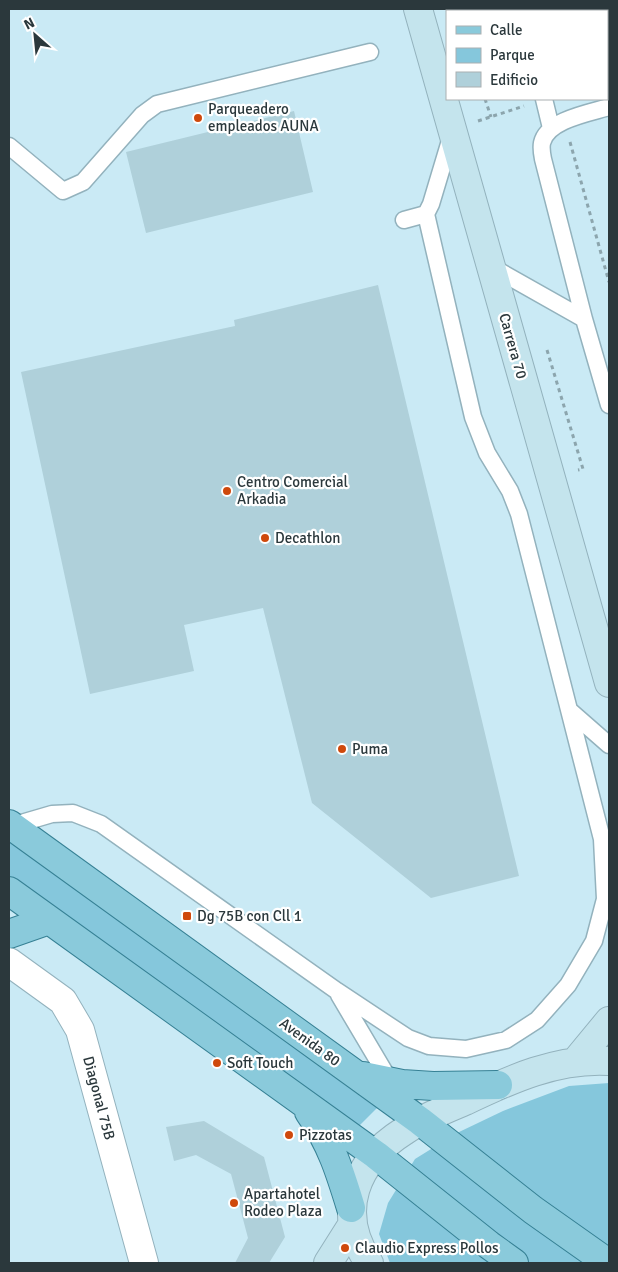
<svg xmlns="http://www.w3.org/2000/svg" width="618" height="1272" font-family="Signika,sans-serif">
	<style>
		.built { fill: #b6e0ed }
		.green { fill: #85c7dc }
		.building { fill: #afd0da }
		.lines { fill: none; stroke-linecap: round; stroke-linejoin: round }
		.lane-casing { stroke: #93b2bd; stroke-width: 19 }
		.street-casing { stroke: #93b2bd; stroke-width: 30 }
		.secondary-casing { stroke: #93b2bd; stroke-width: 30 }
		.primary-casing { stroke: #368094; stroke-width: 30 }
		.path { stroke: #8ca5ad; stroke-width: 3; stroke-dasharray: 4 4; stroke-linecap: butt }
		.lane { stroke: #fff; stroke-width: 16 }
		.street { stroke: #fff; stroke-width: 28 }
		.secondary { stroke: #c4e4ed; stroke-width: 28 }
		.primary { stroke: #8acadb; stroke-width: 28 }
		.poi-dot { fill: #cf490c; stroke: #fff; stroke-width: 2 }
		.labels { text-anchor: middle; stroke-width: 4.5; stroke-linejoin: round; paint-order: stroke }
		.poi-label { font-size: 15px; fill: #2b383c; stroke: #fff; text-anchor: start }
		.street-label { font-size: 15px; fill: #2b383c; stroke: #fff }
	</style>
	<rect width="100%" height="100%" fill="#caeaf5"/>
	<path class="built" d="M 466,9 L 609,9 L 609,90 L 607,91 L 607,11 L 467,11 Z"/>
	<path class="green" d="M 9,841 L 377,1108 L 358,1127 L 9,879 Z
		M 609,1083 L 609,1263 L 390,1263 L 379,1234 L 388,1203 L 415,1159 L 457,1133 L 503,1111 L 569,1086 Z"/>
	<path class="building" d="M 294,111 L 313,192 L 146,233 L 126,152 Z
		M 378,285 L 519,876 L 431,898 L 312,803 L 263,608 L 184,625 L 194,671 L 90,694 L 21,372 L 235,326 L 234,320 Z
		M 204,1121 L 264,1157 L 285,1237 L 269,1263 L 235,1263 L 248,1238 L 231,1174 L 196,1155 L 174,1161 L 166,1127 Z"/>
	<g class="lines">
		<g class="lane-casing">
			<path id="lane" d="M 528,9 L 528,11
				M 544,99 L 551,128
				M 609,107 C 589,113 547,120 542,143 C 541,148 542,154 543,159 L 584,319 L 609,405
				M 9,146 L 63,191 L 83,182 L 142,115 L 157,104 L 370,52
				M 404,220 L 426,214
				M 490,266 L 584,319
				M 569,710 L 609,745
				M 11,826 L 52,814 L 73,813 L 101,824 L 337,991 L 408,1038 L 429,1046 L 466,1049 L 506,1040 L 537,1020 L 568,985 L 594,941 L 605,899 L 602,839 L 519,514 L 510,491 L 487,453 L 473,417 L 426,214 L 431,204 L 452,134
				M 339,995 L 390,1081"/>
		</g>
		<g class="street-casing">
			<path id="street" d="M 9,962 L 63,1001 L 80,1030 L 144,1263"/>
		</g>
		<g class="secondary-casing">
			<path id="secondary" d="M 418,9 L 609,683
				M 576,1061 L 609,1021
				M 328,1263 L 352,1225
				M 369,1263 C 335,1212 355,1162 404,1131 C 423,1118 444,1110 465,1101 C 511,1079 557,1058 609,1061"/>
		</g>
		<g class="primary-casing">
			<path id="primary" d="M 9,824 L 420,1121 L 533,1210 L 608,1263
				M 9,891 L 376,1155 L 489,1245 L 514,1263
				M 9,934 L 49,920
				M 363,1076 L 402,1084 L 433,1086 L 498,1085
				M 309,1112 C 331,1143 340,1172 351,1208"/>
		</g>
		<path class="path" d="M 458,9 L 458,11
			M 485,99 L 491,117
			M 478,121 L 524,106
			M 570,142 L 609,282
			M 547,350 L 583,469 L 578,470"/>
		<use href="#lane" class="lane"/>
		<use href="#street" class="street"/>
		<use href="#secondary" class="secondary"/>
		<use href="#primary" class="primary"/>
	</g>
	<g class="poi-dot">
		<circle cx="198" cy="118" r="5"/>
		<circle cx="227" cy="491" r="5"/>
		<circle cx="265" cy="538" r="5"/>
		<circle cx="342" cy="749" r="5"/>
		<rect x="182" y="911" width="10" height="10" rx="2.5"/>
		<circle cx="217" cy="1063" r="5"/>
		<circle cx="289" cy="1135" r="5"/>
		<circle cx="234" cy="1203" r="5"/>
		<circle cx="345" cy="1248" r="5"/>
	</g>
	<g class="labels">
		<g class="poi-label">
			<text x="208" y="114">Parqueadero<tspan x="208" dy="17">empleados AUNA</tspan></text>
			<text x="237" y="487">Centro Comercial<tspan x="237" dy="17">Arkadia</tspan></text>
			<text x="275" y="543">Decathlon</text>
			<text x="352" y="754">Puma</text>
			<text x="197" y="921">Dg 75B con Cll 1</text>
			<text x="227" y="1068">Soft Touch</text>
			<text x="299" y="1140">Pizzotas</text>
			<text x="244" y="1199">Apartahotel<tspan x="244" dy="17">Rodeo Plaza</tspan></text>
			<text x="355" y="1253">Claudio Express Pollos</text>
		</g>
		<g class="street-label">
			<text transform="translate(513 346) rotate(74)" y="5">Carrera 70</text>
			<text transform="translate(310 1042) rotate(36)" y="5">Avenida 80</text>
			<text transform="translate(99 1098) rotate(75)" y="5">Diagonal 75B</text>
		</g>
	</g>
	<rect width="618" height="1272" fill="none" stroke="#2b383c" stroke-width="20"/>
	<rect x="446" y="10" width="162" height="90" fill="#ffffff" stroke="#aaafb1"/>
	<rect x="456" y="26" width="25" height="8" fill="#8acadb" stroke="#aaafb1"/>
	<text x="490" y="35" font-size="15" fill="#2b383c">Calle</text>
	<rect x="456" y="48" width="25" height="15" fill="#85c7dc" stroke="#aaafb1"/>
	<text x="490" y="60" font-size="15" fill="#2b383c">Parque</text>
	<rect x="456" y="72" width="25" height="15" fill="#afd0da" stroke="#aaafb1"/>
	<text x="490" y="85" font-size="15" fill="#2b383c">Edificio</text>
	<g transform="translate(35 35) rotate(333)" stroke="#ffffff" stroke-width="4" paint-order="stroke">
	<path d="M0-4L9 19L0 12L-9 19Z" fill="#2b383c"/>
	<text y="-8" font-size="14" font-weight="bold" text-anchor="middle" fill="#2b383c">N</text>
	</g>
</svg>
